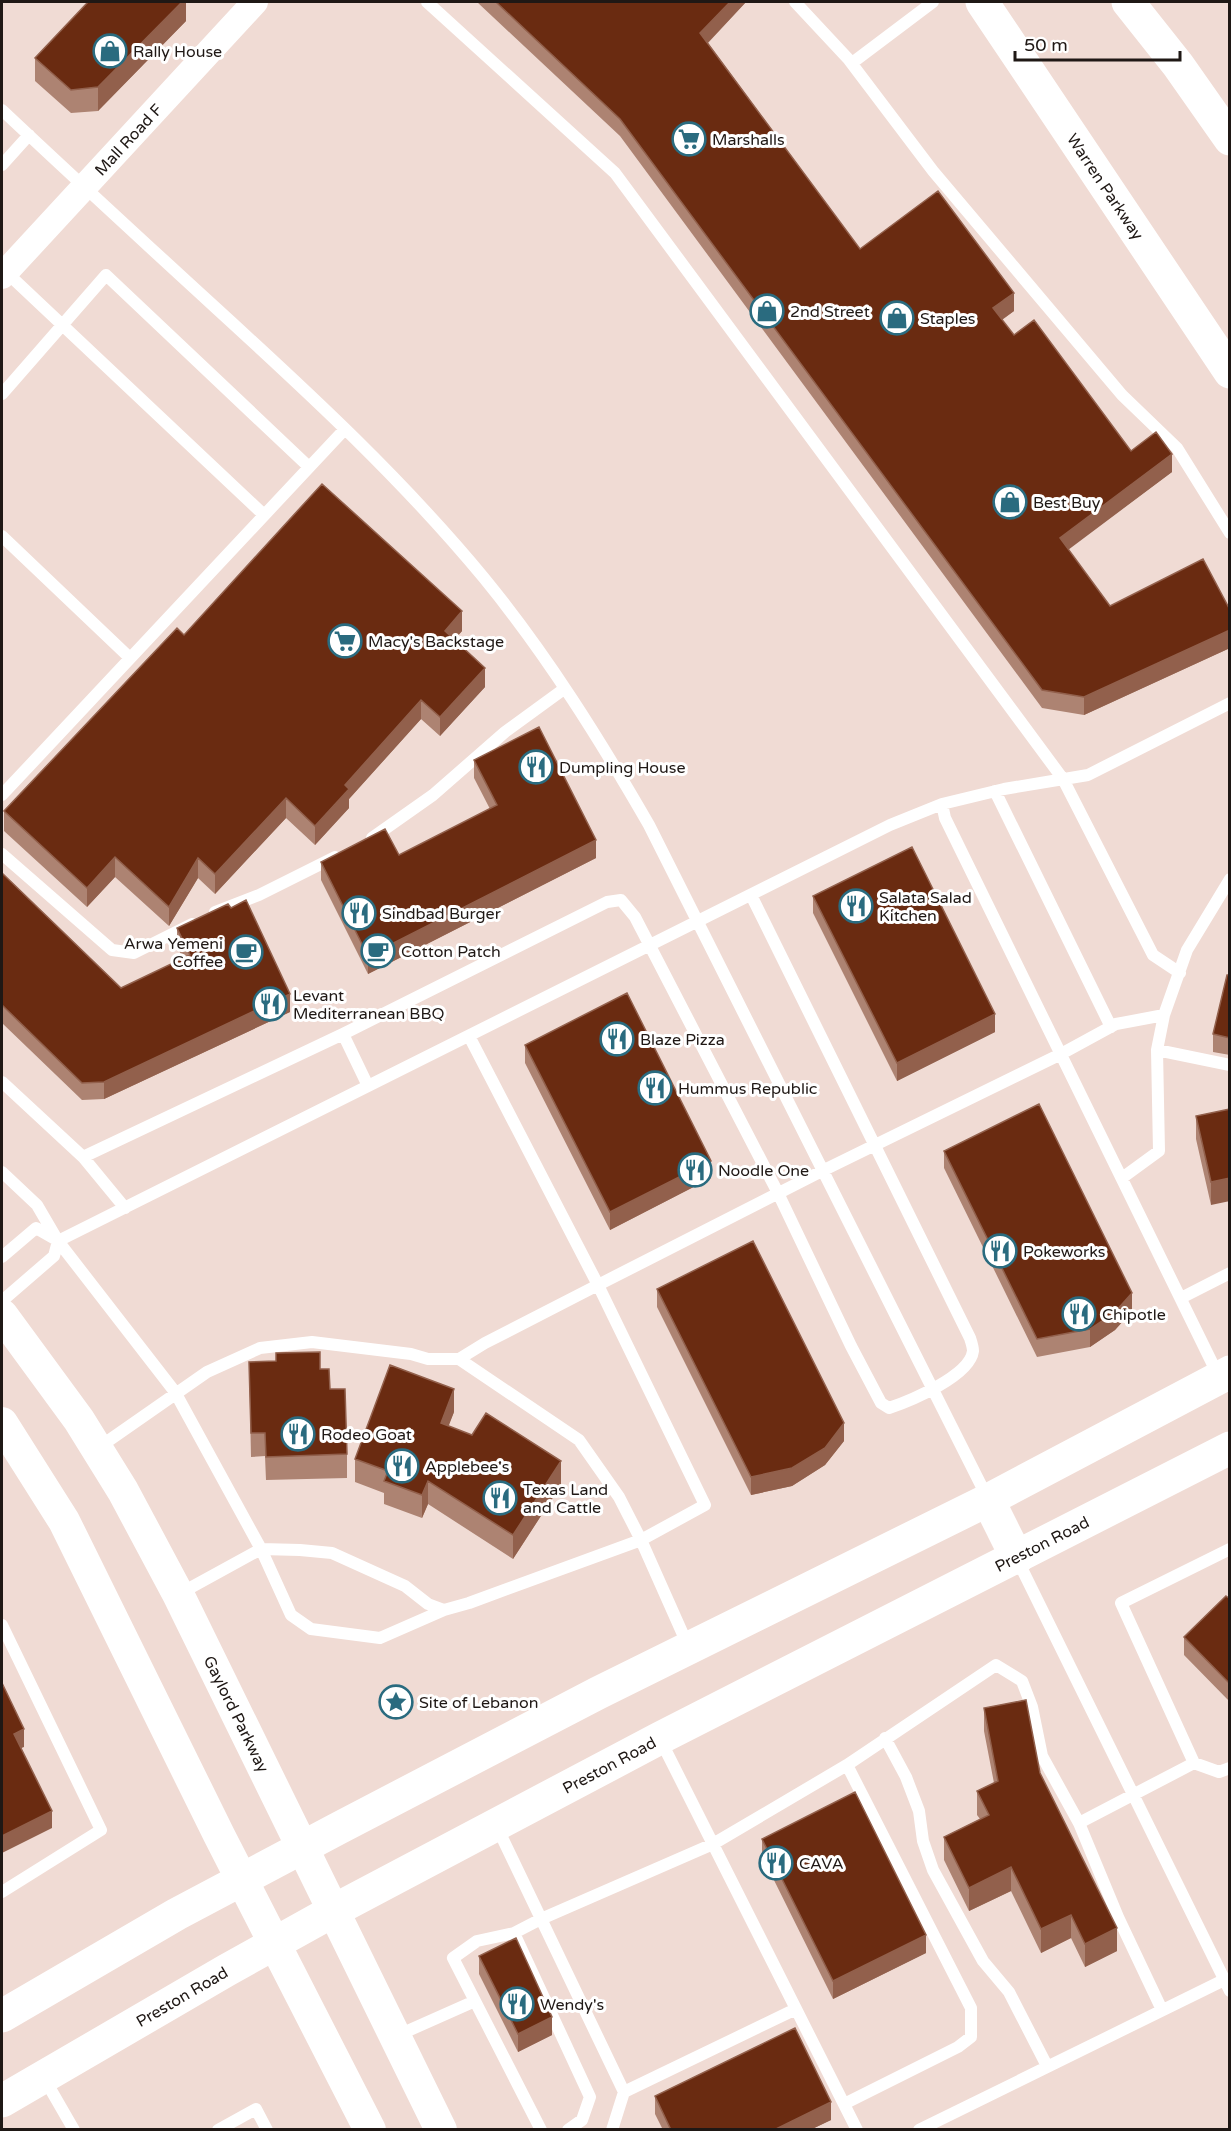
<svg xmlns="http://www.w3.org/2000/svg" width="1231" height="2131" font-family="'Varela Round',sans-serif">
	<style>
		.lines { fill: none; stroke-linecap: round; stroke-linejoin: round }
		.service { stroke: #fff; stroke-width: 12 }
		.minor { stroke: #fff; stroke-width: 26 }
		.tertiary { stroke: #fff; stroke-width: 32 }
		.secondary { stroke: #fff; stroke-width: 33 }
		.primary { stroke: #fff; stroke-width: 33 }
		.wall { fill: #ad8372 }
		.shaded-wall { fill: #92604c }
		.building { fill: #6a2b11; stroke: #92604c; stroke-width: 1.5 }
		.labels { text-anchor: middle; stroke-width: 6; stroke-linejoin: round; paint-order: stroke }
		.poi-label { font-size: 16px; fill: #1f1815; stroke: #fff; text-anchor: start }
		.street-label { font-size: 16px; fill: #1f1815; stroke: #fff }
	</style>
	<rect width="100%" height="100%" fill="#f0dbd4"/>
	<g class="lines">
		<path class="service" d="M 427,2 L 615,173 L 1063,779 L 1153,955 L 1180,973
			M 795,2 L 852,63 L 933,2
			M 849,60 L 933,171 L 1122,395 L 1177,448 L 1230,533
			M 2,110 C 73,177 145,243 217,309 C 310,394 403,480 484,578 C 547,655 600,740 649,825 L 988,1499
			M 2,165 L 29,135
			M 3,269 L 264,515
			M 2,394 L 106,275 L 309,467
			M 2,536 L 130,658
			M 995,791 L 1111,1027
			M 2,795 L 345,429
			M 942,804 L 945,818 L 1218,1375
			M 372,838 L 433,795 L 505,732 L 564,689
			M 2,854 L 112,950 L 134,953 L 192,924
			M 215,912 L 259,895 L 335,857
			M 343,1034 L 368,1086
			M 1157,1050 L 1230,1065
			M 2,1082 L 83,1157 L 343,1034 L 607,902 L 621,900 L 635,917 L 778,1193 L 851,1346 L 881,1403 L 889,1408 C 910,1401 970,1376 973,1351 C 973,1347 971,1341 970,1338 L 751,895
			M 83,1157 L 125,1208
			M 2,1172 L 37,1205 L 58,1241 L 175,1392 L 261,1549 L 291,1615 L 311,1629 L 380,1638 L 444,1610
			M 1122,1178 L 1159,1151 L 1157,1050 L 1164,1015
			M 2,1257 L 36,1228 L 57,1240
			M 1181,1298 L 1230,1273
			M 2,1301 L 54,1256 L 58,1241 L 890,825 L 942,804 L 1004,789 L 1088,775 L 1230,703
			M 459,1359 L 579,1440 L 619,1497 L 641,1540 L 705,1505 L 598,1285 L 469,1036
			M 98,1448 L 207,1372 L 260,1348 L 312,1342 L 411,1354 L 428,1359 L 459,1359 L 485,1343 L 598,1285 L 824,1170 L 1061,1054 L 1116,1024 L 1164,1015 L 1187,950 L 1230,879
			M 1017,1559 L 1230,1991
			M 179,1594 L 261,1549 L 300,1550 L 332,1553 L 405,1586 L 428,1604 L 444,1610 L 469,1603 L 641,1540 L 689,1648
			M 2,1625 L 101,1830 L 2,1892
			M 885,1738 L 906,1777 L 919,1811 L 923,1841 L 933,1870 L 983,1961 L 1009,1992 L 1047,2066
			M 660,1739 L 857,2130
			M 1194,1763 L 1219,1772 L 1230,1768
			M 1079,1823 L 1194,1763 L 1121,1603 L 1230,1549
			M 497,1827 L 624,2092 L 612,2130
			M 514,1933 L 590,2097 L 582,2120 L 568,2130
			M 394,2037 L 475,2001
			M 44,2078 L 74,2130
			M 624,2092 L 796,2009
			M 844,2104 L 958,2047 L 971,2037 L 971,2008 L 847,1765
			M 218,2130 L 256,2109 L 267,2130
			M 541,2130 L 453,1958 L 477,1941 L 514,1933 L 541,1919 L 713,1844 L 847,1765 L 996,1665 L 1022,1681 L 1032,1707 L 1042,1756 L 1079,1823 L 1118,1917 L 1162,2010
			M 919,2130 L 1224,1980"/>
		<path class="minor" id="s1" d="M 2,276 L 255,2"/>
		<g class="tertiary">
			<path id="s2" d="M 2,1315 L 79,1420 L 123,1491 L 178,1594 L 441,2130"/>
			<path d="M 2,1423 L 64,1521 L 219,1835 L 370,2130"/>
		</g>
		<g class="secondary">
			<path id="s3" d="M 982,2 L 1230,372"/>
			<path d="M 1128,2 L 1178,65 L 1230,139"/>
		</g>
		<g class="primary">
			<path d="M 988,1500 L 1017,1558"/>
			<path d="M 2,2016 L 177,1914 L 339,1828 L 598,1693 L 988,1500 L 1230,1372"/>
			<path id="s4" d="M 2,2101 L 227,1970 L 333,1911 L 660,1738 L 1230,1448"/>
		</g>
	</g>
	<path class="wall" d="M 186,2 L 186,21 L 98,111 L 71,113 L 35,81 L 35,58 Z
		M 477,2 L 746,2 L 708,43 L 860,249 L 1014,311 L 1002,320 L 1014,335 L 1131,451 L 1172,472 L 1068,549 L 1110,606 L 1230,610 L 1230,648 L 1084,715 L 1042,708 L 620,136 Z
		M 462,631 L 454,640 L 485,687 L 440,736 L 421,719 L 349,799 L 349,808 L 315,845 L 286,818 L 215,894 L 198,878 L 169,926 L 115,877 L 87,907 L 4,831 L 4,811 L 184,635 Z
		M 474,760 L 596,858 L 368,974 L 321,880 L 321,862 L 399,855 L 490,809 L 474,778 Z
		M 2,873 L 121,988 L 183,959 L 177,946 L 177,928 L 290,1012 L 104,1099 L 82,1100 L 2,1023 Z
		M 813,896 L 995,1032 L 897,1081 L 813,913 Z
		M 1230,975 L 1230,1055 L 1213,1052 L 1213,1034 Z
		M 525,1045 L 711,1178 L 610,1230 L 525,1063 Z
		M 1230,1109 L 1211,1205 L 1196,1139 L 1196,1116 Z
		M 944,1151 L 1132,1311 L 1115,1330 L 1090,1347 L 1037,1357 L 944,1168 Z
		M 657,1289 L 844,1441 L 825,1465 L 792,1486 L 751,1495 L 657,1307 Z
		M 249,1362 L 320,1369 L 330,1389 L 347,1454 L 347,1478 L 266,1480 L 265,1456 L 251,1457 Z
		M 454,1412 L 448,1426 L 561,1485 L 513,1559 L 428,1504 L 422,1518 L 384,1504 L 384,1493 L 355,1482 L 355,1459 Z
		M 1230,1599 L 1230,1702 L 1184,1655 L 1184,1637 Z
		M 984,1708 L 1040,1773 L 1117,1951 L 1085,1967 L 1071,1938 L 1041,1953 L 1011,1891 L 969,1911 L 944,1860 L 944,1837 L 980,1819 L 977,1815 L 977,1791 L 994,1783 L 984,1731 Z
		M 762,1839 L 926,1953 L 833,1999 L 762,1856 Z
		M 479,1956 L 552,2035 L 518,2052 L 479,1974 Z
		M 655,2096 L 831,2120 L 810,2130 L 663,2130 L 655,2114 Z"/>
	<path class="shaded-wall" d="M 182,2 L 186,2 L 186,21 L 98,111 L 98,87 Z
		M 730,2 L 746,2 L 700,51 L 700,33 Z
		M 1014,293 L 1014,311 L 993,326 L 993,308 Z
		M 1172,454 L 1172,472 L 1060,556 L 1060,538 Z
		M 462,611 L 462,631 L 445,651 L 445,631 Z
		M 1230,630 L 1230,648 L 1084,715 L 1084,697 Z
		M 485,668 L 485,687 L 440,736 L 440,717 Z
		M 421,700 L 421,719 L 349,799 L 349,808 L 315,845 L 315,826 L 345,785 Z
		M 286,798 L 286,818 L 215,894 L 215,874 Z
		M 596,840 L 596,858 L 368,974 L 368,956 Z
		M 115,857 L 115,877 L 87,907 L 87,888 Z
		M 198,858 L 198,878 L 169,926 L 169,907 Z
		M 290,994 L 290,1012 L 104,1099 L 104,1082 Z
		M 995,1014 L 995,1032 L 897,1081 L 897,1063 Z
		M 711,1161 L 711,1178 L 610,1230 L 610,1212 Z
		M 1230,1178 L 1230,1201 L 1211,1205 L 1211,1182 Z
		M 1132,1293 L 1132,1311 L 1115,1330 L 1090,1347 L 1090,1329 Z
		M 454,1389 L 454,1412 L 441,1446 L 441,1423 Z
		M 844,1423 L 844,1441 L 825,1465 L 792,1486 L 751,1495 L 751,1477 Z
		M 561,1461 L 561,1485 L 513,1559 L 513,1535 Z
		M 428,1481 L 428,1504 L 422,1518 L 422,1495 Z
		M 24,1729 L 24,1747 L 14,1751 L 14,1734 Z
		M 52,1811 L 52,1828 L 2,1853 L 2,1836 Z
		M 1011,1867 L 1011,1891 L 969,1911 L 969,1888 Z
		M 1071,1915 L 1071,1938 L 1041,1953 L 1041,1929 Z
		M 1117,1928 L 1117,1951 L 1085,1967 L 1085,1944 Z
		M 926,1935 L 926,1953 L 833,1999 L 833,1981 Z
		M 552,2017 L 552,2035 L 518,2052 L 518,2034 Z
		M 831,2102 L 831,2120 L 810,2130 L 774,2130 Z"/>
	<path class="building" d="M 88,2 L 182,2 L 98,87 L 71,90 L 35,58 Z
		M 496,2 L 730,2 L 700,33 L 860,249 L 938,191 L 1014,293 L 993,308 L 1014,335 L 1034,320 L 1131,451 L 1156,432 L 1172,454 L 1060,538 L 1110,606 L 1203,559 L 1230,610 L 1230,630 L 1084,697 L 1042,690 L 620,119 Z
		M 322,484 L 462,611 L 445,631 L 485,668 L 440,717 L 421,700 L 345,785 L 349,789 L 315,826 L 286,798 L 215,874 L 198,858 L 169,907 L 115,857 L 87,888 L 4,811 L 177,628 L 184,635 Z
		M 539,727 L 596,840 L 368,956 L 321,862 L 385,829 L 399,855 L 497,805 L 474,760 Z
		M 912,847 L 995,1014 L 897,1063 L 813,896 Z
		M 2,873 L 121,988 L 190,955 L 177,928 L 228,904 L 231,908 L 246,900 L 290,994 L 104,1082 L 82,1083 L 2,1005 Z
		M 1227,975 L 1230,975 L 1230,1038 L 1213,1034 Z
		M 627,993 L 711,1161 L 610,1212 L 525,1045 Z
		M 1039,1104 L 1132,1293 L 1115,1312 L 1090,1329 L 1037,1339 L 944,1151 Z
		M 1230,1109 L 1230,1178 L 1211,1182 L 1196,1116 Z
		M 753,1241 L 844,1423 L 825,1448 L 792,1468 L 751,1477 L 657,1289 Z
		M 320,1352 L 320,1369 L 329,1369 L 330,1389 L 345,1389 L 347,1454 L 266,1457 L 265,1433 L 251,1433 L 249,1362 L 276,1361 L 276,1353 Z
		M 390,1365 L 454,1389 L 441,1423 L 472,1435 L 486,1413 L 561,1461 L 513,1535 L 428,1481 L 422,1495 L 384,1481 L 388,1471 L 355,1459 Z
		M 1226,1596 L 1230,1599 L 1230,1684 L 1184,1637 Z
		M 2,1683 L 24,1729 L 14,1734 L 52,1811 L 2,1836 Z
		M 1026,1700 L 1040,1773 L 1117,1928 L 1085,1944 L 1071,1915 L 1041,1929 L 1011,1867 L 969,1888 L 944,1837 L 989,1815 L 977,1791 L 998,1781 L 984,1708 Z
		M 855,1792 L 926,1935 L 833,1981 L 762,1839 Z
		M 516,1938 L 552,2017 L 518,2034 L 479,1956 Z
		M 795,2028 L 831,2102 L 774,2130 L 671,2130 L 655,2096 Z"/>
	<defs>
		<g id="shop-ring" transform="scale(1.725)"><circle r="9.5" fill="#fff" stroke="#2a6b7f" stroke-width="1.5"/><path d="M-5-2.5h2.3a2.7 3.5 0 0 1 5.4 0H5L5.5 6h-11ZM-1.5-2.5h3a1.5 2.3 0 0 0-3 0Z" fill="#2a6b7f"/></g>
		<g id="supermarket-ring" transform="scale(1.725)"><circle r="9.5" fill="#fff" stroke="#2a6b7f" stroke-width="1.5"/><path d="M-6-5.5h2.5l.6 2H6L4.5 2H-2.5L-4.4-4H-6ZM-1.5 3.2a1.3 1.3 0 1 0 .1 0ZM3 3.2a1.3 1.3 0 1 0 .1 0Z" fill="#2a6b7f"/></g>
		<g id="restaurant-ring" transform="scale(1.725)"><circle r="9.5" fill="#fff" stroke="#2a6b7f" stroke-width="1.5"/><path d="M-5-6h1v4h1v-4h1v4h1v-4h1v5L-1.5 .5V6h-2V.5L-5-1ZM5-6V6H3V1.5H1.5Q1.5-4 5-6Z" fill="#2a6b7f"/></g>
		<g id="cafe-ring" transform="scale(1.725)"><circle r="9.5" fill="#fff" stroke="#2a6b7f" stroke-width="1.5"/><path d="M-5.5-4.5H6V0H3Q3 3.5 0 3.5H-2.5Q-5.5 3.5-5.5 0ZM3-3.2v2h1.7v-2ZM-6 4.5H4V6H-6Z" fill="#2a6b7f"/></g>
		<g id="sight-ring" transform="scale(1.725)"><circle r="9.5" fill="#fff" stroke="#2a6b7f" stroke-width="1.5"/><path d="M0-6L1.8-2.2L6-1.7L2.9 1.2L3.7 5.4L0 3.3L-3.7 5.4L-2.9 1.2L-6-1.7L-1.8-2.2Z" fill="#2a6b7f"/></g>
	</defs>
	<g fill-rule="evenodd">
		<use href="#shop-ring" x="110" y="51"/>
		<use href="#supermarket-ring" x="689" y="139"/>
		<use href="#shop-ring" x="767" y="311"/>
		<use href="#shop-ring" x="897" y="318"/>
		<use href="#shop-ring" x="1010" y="502"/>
		<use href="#supermarket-ring" x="345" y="641"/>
		<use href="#restaurant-ring" x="536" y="767"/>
		<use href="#restaurant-ring" x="856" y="906"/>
		<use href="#restaurant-ring" x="359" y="913"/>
		<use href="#cafe-ring" x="378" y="951"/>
		<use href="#cafe-ring" x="246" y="952"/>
		<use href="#restaurant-ring" x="270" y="1004"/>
		<use href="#restaurant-ring" x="617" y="1039"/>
		<use href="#restaurant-ring" x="655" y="1088"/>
		<use href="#restaurant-ring" x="695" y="1170"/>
		<use href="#restaurant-ring" x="1000" y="1251"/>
		<use href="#restaurant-ring" x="1079" y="1314"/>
		<use href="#restaurant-ring" x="298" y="1434"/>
		<use href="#restaurant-ring" x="402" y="1466"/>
		<use href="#restaurant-ring" x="500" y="1498"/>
		<use href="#sight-ring" x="396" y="1702"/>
		<use href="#restaurant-ring" x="776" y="1863"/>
		<use href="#restaurant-ring" x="517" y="2004"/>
	</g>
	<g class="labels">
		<g class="poi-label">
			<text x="133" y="57">Rally House</text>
			<text x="712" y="145">Marshalls</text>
			<text x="790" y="317">2nd Street</text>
			<text x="920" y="324">Staples</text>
			<text x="1033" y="508">Best Buy</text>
			<text x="368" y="647">Macy's Backstage</text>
			<text x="559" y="773">Dumpling House</text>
			<text x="879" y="903">Salata Salad<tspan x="879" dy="18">Kitchen</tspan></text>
			<text x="382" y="919">Sindbad Burger</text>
			<text x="223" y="949" text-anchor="end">Arwa Yemeni<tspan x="223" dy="18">Coffee</tspan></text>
			<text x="401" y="957">Cotton Patch</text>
			<text x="293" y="1001">Levant<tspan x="293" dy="18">Mediterranean BBQ</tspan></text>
			<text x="640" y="1045">Blaze Pizza</text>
			<text x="678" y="1094">Hummus Republic</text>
			<text x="718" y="1176">Noodle One</text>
			<text x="1023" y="1257">Pokeworks</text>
			<text x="1102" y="1320">Chipotle</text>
			<text x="321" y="1440">Rodeo Goat</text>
			<text x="425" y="1472">Applebee's</text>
			<text x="523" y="1495">Texas Land<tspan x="523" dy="18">and Cattle</tspan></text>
			<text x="419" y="1708">Site of Lebanon</text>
			<text x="799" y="1869">CAVA</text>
			<text x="540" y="2010">Wendy's</text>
		</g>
		<g class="street-label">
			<text dy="6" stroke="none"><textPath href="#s1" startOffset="186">Mall Road F</textPath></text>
			<text dy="6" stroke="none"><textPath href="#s3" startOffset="222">Warren Parkway</textPath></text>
			<text dy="6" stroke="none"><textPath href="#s4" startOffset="1180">Preston Road</textPath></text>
			<text dy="6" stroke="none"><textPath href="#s2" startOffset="464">Gaylord Parkway</textPath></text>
			<text dy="6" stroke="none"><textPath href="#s4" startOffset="694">Preston Road</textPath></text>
			<text dy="6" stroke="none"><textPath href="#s4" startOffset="208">Preston Road</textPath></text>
		</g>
	</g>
	<rect width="1231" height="2131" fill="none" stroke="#1f1815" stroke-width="6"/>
	<path d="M1015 51v9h165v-9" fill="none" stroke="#1f1815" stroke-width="3"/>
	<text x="1024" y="51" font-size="18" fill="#1f1815" stroke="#ffffff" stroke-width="4.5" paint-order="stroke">50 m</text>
</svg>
